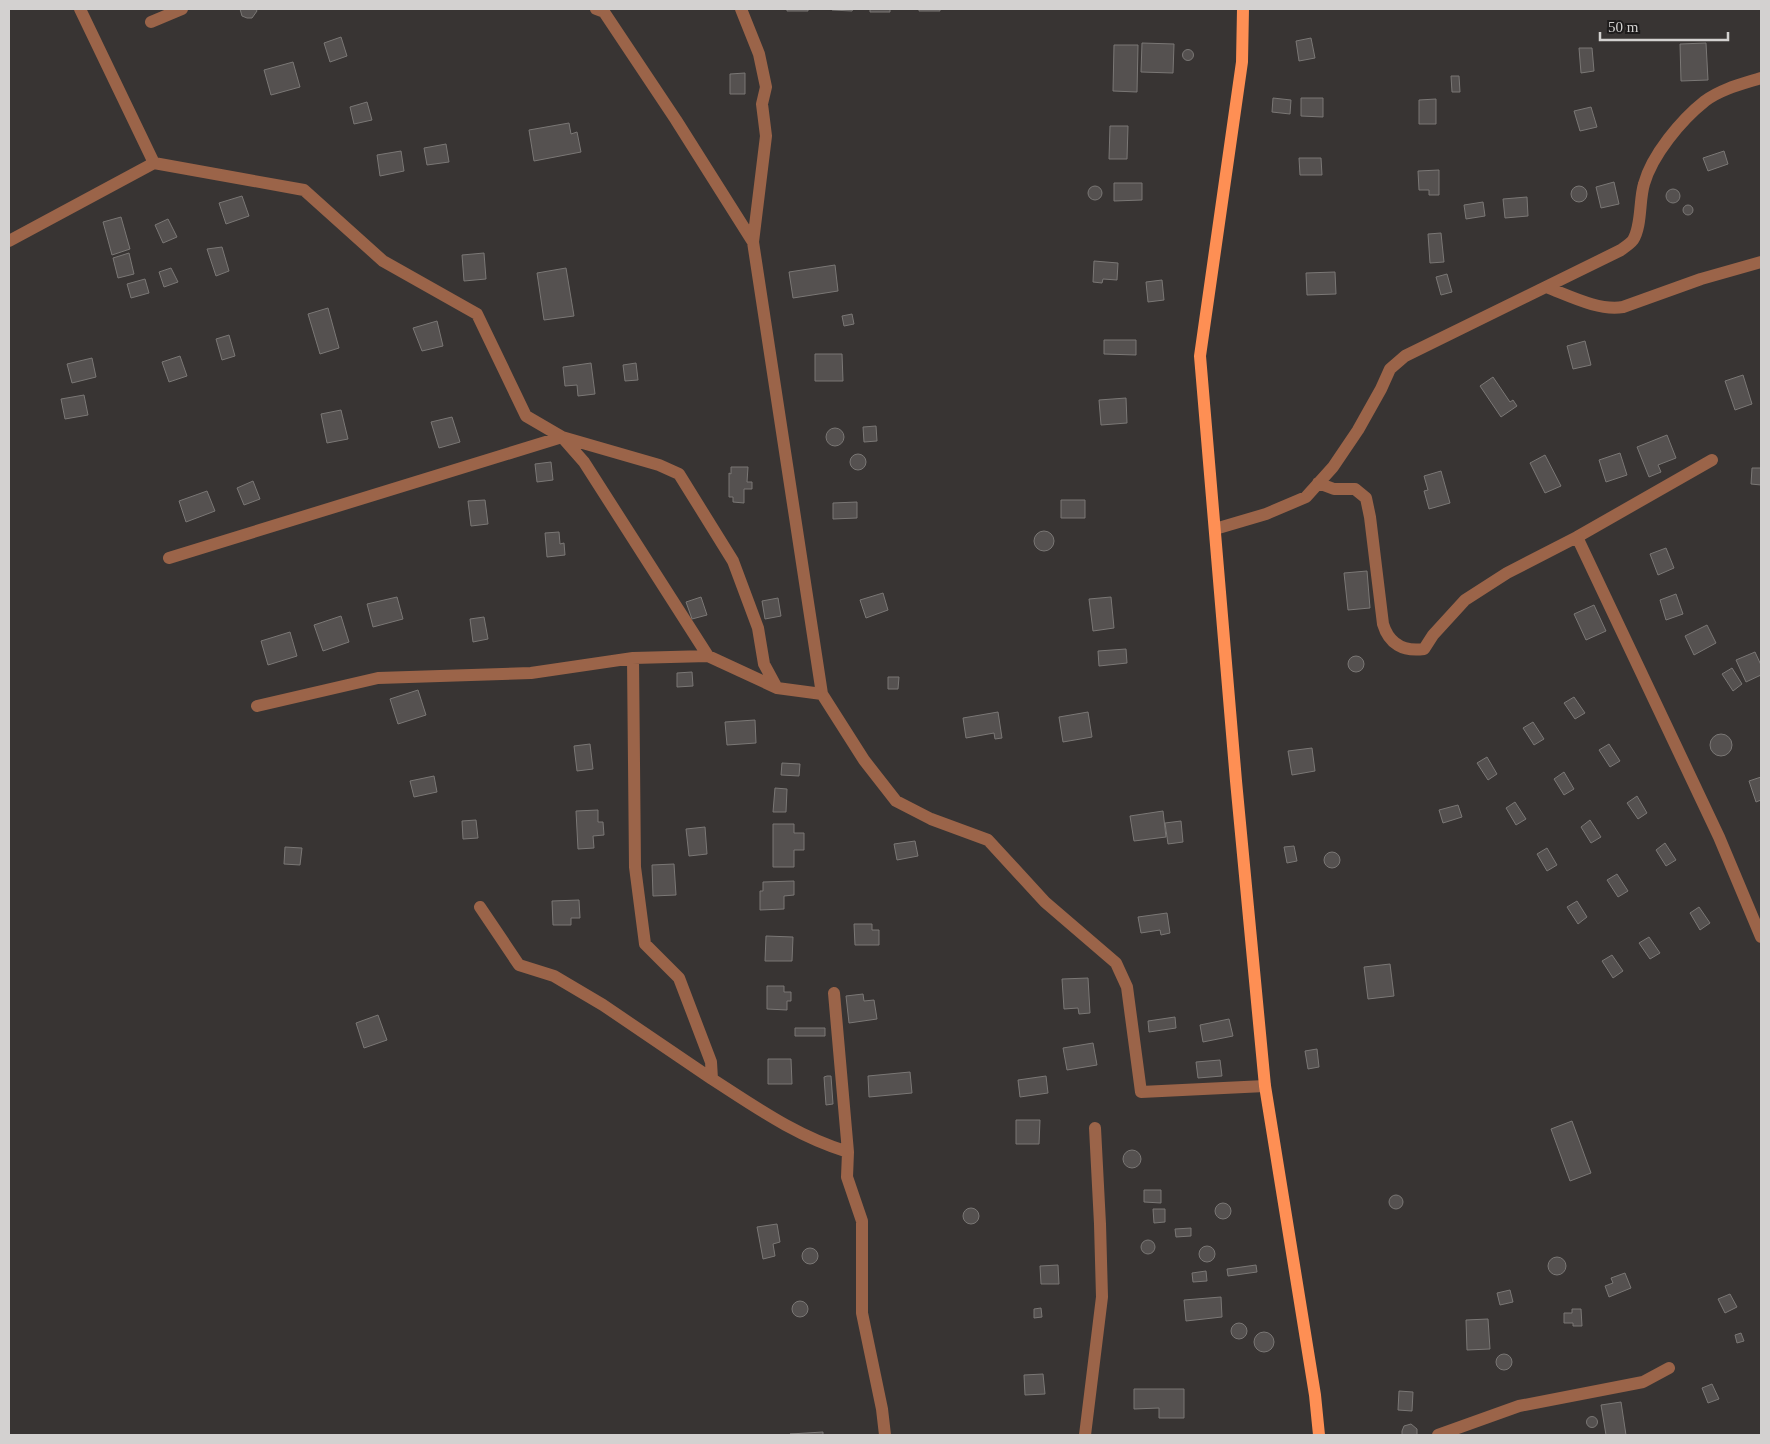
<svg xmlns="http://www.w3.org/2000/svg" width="1770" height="1444" font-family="Georgia,serif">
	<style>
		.building { fill: #555150; stroke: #7a7775 }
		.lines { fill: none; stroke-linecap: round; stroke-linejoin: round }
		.minor { stroke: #9b6449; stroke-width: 12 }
		.major { stroke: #fe8f54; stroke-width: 12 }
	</style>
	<rect width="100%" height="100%" fill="#383433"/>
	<path class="building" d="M 240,9 L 256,9 L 257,11 L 252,18 L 247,18 L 242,16 Z
		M 787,9 L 808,9 L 808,11 L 787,11 Z
		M 832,9 L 853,9 L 852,11 L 832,10 Z
		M 870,9 L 890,9 L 890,12 L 870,12 Z
		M 919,9 L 940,9 L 940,11 L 919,11 Z
		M 341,37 L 347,56 L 330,62 L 324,43 Z
		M 1311,38 L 1315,58 L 1299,61 L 1296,41 Z
		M 1142,43 L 1174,44 L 1173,73 L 1141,72 Z
		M 1706,43 L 1708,80 L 1681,81 L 1680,44 Z
		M 1114,45 L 1138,45 L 1137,92 L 1113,91 Z
		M 1579,48 L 1592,48 L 1594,71 L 1581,73 Z
		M1182.5 55a5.5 5.5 0 1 1 11 0a5.5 5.5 0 1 1-11 0Z
		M 293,62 L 300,87 L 271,95 L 264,70 Z
		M 745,73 L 745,94 L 730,94 L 730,74 Z
		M 1451,76 L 1459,76 L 1460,92 L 1452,92 Z
		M 1273,98 L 1291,100 L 1290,114 L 1272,112 Z
		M 1301,98 L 1323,98 L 1323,117 L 1301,116 Z
		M 1436,99 L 1436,124 L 1419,124 L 1419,100 Z
		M 367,102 L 372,120 L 354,124 L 350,107 Z
		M 1591,107 L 1597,127 L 1580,131 L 1574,111 Z
		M 569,123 L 571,134 L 577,132 L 581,152 L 534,161 L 529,130 Z
		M 1110,126 L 1128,126 L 1127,159 L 1109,159 Z
		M 446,144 L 449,162 L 427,165 L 424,148 Z
		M 401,151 L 404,171 L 380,176 L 377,155 Z
		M 1724,151 L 1728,164 L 1708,171 L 1703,158 Z
		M 1299,158 L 1321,158 L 1322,175 L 1300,175 Z
		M 1439,170 L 1439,195 L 1429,195 L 1429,190 L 1419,190 L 1418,171 Z
		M 1614,182 L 1619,204 L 1601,208 L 1596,187 Z
		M 1114,183 L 1142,183 L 1142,200 L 1114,201 Z
		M1088 193a7 7 0 1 1 14 0a7 7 0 1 1-14 0Z
		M1571 194a8 8 0 1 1 16 0a8 8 0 1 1-16 0Z
		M1666 196a7 7 0 1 1 14 0a7 7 0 1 1-14 0Z
		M 242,196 L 249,216 L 226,224 L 219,203 Z
		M 1527,197 L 1528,216 L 1505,218 L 1503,199 Z
		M 1483,202 L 1485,216 L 1466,219 L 1464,205 Z
		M1683 210a5 5 0 1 1 10 0a5 5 0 1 1-10 0Z
		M 121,217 L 130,249 L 112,255 L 103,222 Z
		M 168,219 L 177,237 L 163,243 L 155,225 Z
		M 1441,233 L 1444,262 L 1430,263 L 1428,234 Z
		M 222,247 L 229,271 L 216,276 L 207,249 Z
		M 129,253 L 134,274 L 118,278 L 113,258 Z
		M 484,253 L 486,279 L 464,281 L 462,255 Z
		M 1094,261 L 1118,263 L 1117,280 L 1103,279 L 1102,283 L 1093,282 Z
		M 835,265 L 838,291 L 793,298 L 789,272 Z
		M 171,268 L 178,282 L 164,287 L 159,272 Z
		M 566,268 L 574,316 L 544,320 L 537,273 Z
		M 1335,272 L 1336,294 L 1307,295 L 1306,273 Z
		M 1447,274 L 1452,292 L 1441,295 L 1436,277 Z
		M 145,279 L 149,293 L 131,298 L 127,284 Z
		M 1162,280 L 1164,300 L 1148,302 L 1146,282 Z
		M 328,308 L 339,348 L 320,354 L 308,314 Z
		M 852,314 L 854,324 L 844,326 L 842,316 Z
		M 437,321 L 443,346 L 422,351 L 413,328 Z
		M 229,335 L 235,356 L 222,360 L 216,339 Z
		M 1104,340 L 1136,340 L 1136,355 L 1104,354 Z
		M 1585,341 L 1591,365 L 1573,369 L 1567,346 Z
		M 815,354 L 842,354 L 843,381 L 815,381 Z
		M 180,356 L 187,376 L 169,382 L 162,362 Z
		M 92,358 L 96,377 L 72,383 L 67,364 Z
		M 591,363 L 595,394 L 578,396 L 577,385 L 565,386 L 563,367 Z
		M 636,363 L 638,380 L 625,381 L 623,365 Z
		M 1743,375 L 1752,404 L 1735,410 L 1725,381 Z
		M 1493,377 L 1510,402 L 1513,400 L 1517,406 L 1501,417 L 1480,386 Z
		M 84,395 L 88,415 L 65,419 L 61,399 Z
		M 1126,398 L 1127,423 L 1101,425 L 1099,400 Z
		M 341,410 L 348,439 L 327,443 L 321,414 Z
		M 452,417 L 460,442 L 439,448 L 431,422 Z
		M 876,426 L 877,441 L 864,442 L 863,427 Z
		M826 437a9 9 0 1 1 18 0a9 9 0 1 1-18 0Z
		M 1667,435 L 1676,458 L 1658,465 L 1661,472 L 1649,477 L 1637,447 Z
		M 1620,453 L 1627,475 L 1606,482 L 1599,460 Z
		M850 462a8 8 0 1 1 16 0a8 8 0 1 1-16 0Z
		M 1545,455 L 1561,486 L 1545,493 L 1530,463 Z
		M 551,462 L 553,480 L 537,482 L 535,464 Z
		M 731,467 L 748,467 L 747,482 L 752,482 L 752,489 L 744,489 L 744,503 L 733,502 L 733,497 L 729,497 L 729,473 L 731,474 Z
		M 1752,468 L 1761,468 L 1761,485 L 1751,484 Z
		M 1441,471 L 1450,503 L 1429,509 L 1424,491 L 1428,490 L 1424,476 Z
		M 253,481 L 260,499 L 244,505 L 237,488 Z
		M 207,491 L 215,511 L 186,522 L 179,501 Z
		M 485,500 L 488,524 L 471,526 L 468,501 Z
		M 1061,500 L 1085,500 L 1085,518 L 1061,518 Z
		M 857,502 L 857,518 L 833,519 L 833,503 Z
		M1034 541a10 10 0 1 1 20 0a10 10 0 1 1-20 0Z
		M 559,532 L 560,544 L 564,543 L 565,555 L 547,557 L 545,533 Z
		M 1666,548 L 1674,568 L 1658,575 L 1650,554 Z
		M 1367,571 L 1370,608 L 1348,610 L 1344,573 Z
		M 883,593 L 888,610 L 866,618 L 860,600 Z
		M 1676,594 L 1683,614 L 1666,620 L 1660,600 Z
		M 397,597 L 403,619 L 373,627 L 367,604 Z
		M 701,597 L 707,615 L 692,619 L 686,602 Z
		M 1111,597 L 1114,628 L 1093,631 L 1089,599 Z
		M 778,598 L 781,616 L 765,619 L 762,601 Z
		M 1594,605 L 1606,631 L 1586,640 L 1574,614 Z
		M 341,616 L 349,642 L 323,651 L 314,625 Z
		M 484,617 L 488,639 L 473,642 L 470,619 Z
		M 1707,625 L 1716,643 L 1694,655 L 1685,636 Z
		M 290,632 L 297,656 L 268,665 L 261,641 Z
		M 1126,649 L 1127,663 L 1099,666 L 1098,651 Z
		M 1755,652 L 1761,665 L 1761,675 L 1746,682 L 1736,660 Z
		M1348 664a8 8 0 1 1 16 0a8 8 0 1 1-16 0Z
		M 1732,668 L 1742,684 L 1733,691 L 1722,674 Z
		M 692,672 L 693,686 L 677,687 L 677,673 Z
		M 888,677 L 899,677 L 898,689 L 888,689 Z
		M 418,690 L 426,715 L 398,724 L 390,699 Z
		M 1574,697 L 1585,713 L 1575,719 L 1564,703 Z
		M 998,712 L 1002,738 L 995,739 L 994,733 L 966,738 L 963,718 Z
		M 1088,712 L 1092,737 L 1063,742 L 1059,717 Z
		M 755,720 L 756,743 L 727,745 L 725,722 Z
		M 1533,722 L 1544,739 L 1534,745 L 1523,728 Z
		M1710 745a11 11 0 1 1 22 0a11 11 0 1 1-22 0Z
		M 590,744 L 593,769 L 577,771 L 574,746 Z
		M 1609,744 L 1620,761 L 1610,767 L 1599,750 Z
		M 1312,748 L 1315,771 L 1292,775 L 1288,751 Z
		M 1487,757 L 1497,774 L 1488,780 L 1477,763 Z
		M 782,763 L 800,764 L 799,776 L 781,775 Z
		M 1564,772 L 1574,789 L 1564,795 L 1554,779 Z
		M 434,776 L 437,792 L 414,797 L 410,781 Z
		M 1761,777 L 1761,800 L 1756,802 L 1749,781 Z
		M 775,788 L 787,789 L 786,812 L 773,812 Z
		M 1637,796 L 1647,813 L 1638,819 L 1627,803 Z
		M 1515,802 L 1526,819 L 1516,825 L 1506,808 Z
		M 1458,805 L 1462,817 L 1443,823 L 1439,810 Z
		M 598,810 L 598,822 L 603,822 L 604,835 L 593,836 L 594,848 L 578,849 L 576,811 Z
		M 1163,811 L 1166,837 L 1134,841 L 1130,816 Z
		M 476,820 L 478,838 L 463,839 L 462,821 Z
		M 1590,820 L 1601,837 L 1591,843 L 1581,827 Z
		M 1181,821 L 1183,842 L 1168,844 L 1165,823 Z
		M 773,824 L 794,824 L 794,833 L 804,833 L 804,850 L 794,850 L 794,867 L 773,867 Z
		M 705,827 L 707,854 L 689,856 L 686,829 Z
		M 915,841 L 918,856 L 897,860 L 894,844 Z
		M 1665,843 L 1676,860 L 1666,866 L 1656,850 Z
		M 1294,846 L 1297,861 L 1287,863 L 1284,847 Z
		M 285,847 L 302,848 L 300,865 L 284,864 Z
		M 1547,848 L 1557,865 L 1547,871 L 1537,854 Z
		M1324 860a8 8 0 1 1 16 0a8 8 0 1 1-16 0Z
		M 674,864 L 676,895 L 653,896 L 652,865 Z
		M 1617,874 L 1628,891 L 1618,897 L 1607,880 Z
		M 794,881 L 794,895 L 784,896 L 784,909 L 760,910 L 760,891 L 763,891 L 763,882 Z
		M 579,900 L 580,918 L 571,918 L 571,925 L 553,925 L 552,901 Z
		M 1577,901 L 1587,917 L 1578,924 L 1567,907 Z
		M 1699,907 L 1710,923 L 1700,930 L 1690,913 Z
		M 1167,913 L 1170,933 L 1161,935 L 1160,930 L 1141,933 L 1138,917 Z
		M 854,924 L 872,924 L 872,930 L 879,930 L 879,945 L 855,945 Z
		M 766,936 L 793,937 L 792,961 L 765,961 Z
		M 1649,937 L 1660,953 L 1650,959 L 1639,943 Z
		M 1612,955 L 1623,971 L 1613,978 L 1602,961 Z
		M 1390,964 L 1394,996 L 1368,999 L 1364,967 Z
		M 1088,978 L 1090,1013 L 1079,1014 L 1078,1008 L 1064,1009 L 1062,979 Z
		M 767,986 L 784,986 L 784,992 L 791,992 L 791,1001 L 787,1001 L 787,1010 L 767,1009 Z
		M 863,994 L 864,1001 L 874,1000 L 877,1019 L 849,1023 L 846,996 Z
		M 378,1015 L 387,1040 L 364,1048 L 356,1023 Z
		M 1175,1017 L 1176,1028 L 1149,1032 L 1148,1021 Z
		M 1229,1019 L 1233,1036 L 1203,1042 L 1200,1025 Z
		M 795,1028 L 825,1028 L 825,1036 L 795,1036 Z
		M 1093,1043 L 1097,1065 L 1067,1070 L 1063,1048 Z
		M 1317,1049 L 1319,1067 L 1308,1069 L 1305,1051 Z
		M 768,1059 L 791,1059 L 792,1084 L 768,1084 Z
		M 1220,1060 L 1222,1076 L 1198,1078 L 1196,1062 Z
		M 910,1072 L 912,1093 L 869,1097 L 868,1076 Z
		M 827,1076 L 831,1076 L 833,1104 L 826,1105 L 824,1077 Z
		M 1046,1076 L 1048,1093 L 1020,1097 L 1018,1080 Z
		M 1016,1120 L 1040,1120 L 1039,1144 L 1016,1144 Z
		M 1572,1121 L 1591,1173 L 1570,1181 L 1551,1129 Z
		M1123 1159a9 9 0 1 1 18 0a9 9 0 1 1-18 0Z
		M 1144,1190 L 1161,1190 L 1161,1203 L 1144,1202 Z
		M1389 1202a7 7 0 1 1 14 0a7 7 0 1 1-14 0Z
		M1215 1211a8 8 0 1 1 16 0a8 8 0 1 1-16 0Z
		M963 1216a8 8 0 1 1 16 0a8 8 0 1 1-16 0Z
		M 1153,1209 L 1165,1209 L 1165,1222 L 1154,1223 Z
		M 777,1224 L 780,1242 L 773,1244 L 775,1256 L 763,1259 L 757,1227 Z
		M 1191,1228 L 1191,1236 L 1176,1237 L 1175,1229 Z
		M1141 1247a7 7 0 1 1 14 0a7 7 0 1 1-14 0Z
		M1199 1254a8 8 0 1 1 16 0a8 8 0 1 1-16 0Z
		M802 1256a8 8 0 1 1 16 0a8 8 0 1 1-16 0Z
		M1548 1266a9 9 0 1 1 18 0a9 9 0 1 1-18 0Z
		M 1058,1265 L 1059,1284 L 1041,1284 L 1040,1266 Z
		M 1256,1265 L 1257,1272 L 1228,1276 L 1227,1269 Z
		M 1206,1271 L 1207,1281 L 1193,1282 L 1192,1273 Z
		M 1625,1273 L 1631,1288 L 1609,1297 L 1605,1286 L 1613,1283 L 1611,1278 Z
		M 1510,1290 L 1513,1302 L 1500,1305 L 1497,1293 Z
		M 1730,1294 L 1737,1307 L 1725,1313 L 1718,1299 Z
		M 1221,1297 L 1222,1317 L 1186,1321 L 1184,1300 Z
		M792 1309a8 8 0 1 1 16 0a8 8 0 1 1-16 0Z
		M 1041,1308 L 1042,1317 L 1034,1318 L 1034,1309 Z
		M 1572,1309 L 1581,1309 L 1582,1326 L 1573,1326 L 1573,1323 L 1564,1323 L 1564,1313 L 1572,1313 Z
		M 1488,1319 L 1490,1349 L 1467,1350 L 1466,1320 Z
		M1231 1331a8 8 0 1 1 16 0a8 8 0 1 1-16 0Z
		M1254 1342a10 10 0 1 1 20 0a10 10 0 1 1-20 0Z
		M 1741,1333 L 1744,1341 L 1737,1343 L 1735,1335 Z
		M1496 1362a8 8 0 1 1 16 0a8 8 0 1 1-16 0Z
		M 1043,1374 L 1045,1394 L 1025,1395 L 1024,1375 Z
		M 1712,1384 L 1719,1399 L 1708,1403 L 1702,1388 Z
		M 1134,1389 L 1184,1389 L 1184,1418 L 1159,1418 L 1159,1408 L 1134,1409 Z
		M 1399,1391 L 1413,1392 L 1412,1411 L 1398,1410 Z
		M 1621,1402 L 1626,1435 L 1606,1435 L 1601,1405 Z
		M1586.5 1422a5.5 5.5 0 1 1 11 0a5.5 5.5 0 1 1-11 0Z
		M 1411,1424 L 1417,1429 L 1417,1435 L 1402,1435 L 1402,1431 L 1404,1426 Z
		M 823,1432 L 823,1435 L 790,1434 Z"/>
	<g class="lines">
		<path class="minor" d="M 80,9 L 154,163
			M 596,9 L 604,12 L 676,120 L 753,242 L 822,694
			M 741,9 L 759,54 L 766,87 L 762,104 L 766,136 L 753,242
			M 151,22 L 182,9
			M 9,241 L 154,163 L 304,190 L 383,261 L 477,314 L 526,416 L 562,437 L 584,462 L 708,656
			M 1546,287 C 1570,296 1598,311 1623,307 L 1701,279 L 1761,262
			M 1318,483 L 1334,489 L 1355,489 L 1366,498 L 1370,517 L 1383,624 C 1389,644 1403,652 1424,649 L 1433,635 L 1465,600 L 1507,573 L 1577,537 L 1712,460
			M 1215,529 L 1266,514 L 1306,497 L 1333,467 L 1358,430 L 1381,389 L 1390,369 L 1405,356 L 1621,250 C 1625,247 1630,244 1633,240 C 1642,226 1639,200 1644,184 C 1652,155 1681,120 1705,101 C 1721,89 1742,84 1761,78
			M 1577,537 L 1719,837 L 1761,937
			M 169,558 L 562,437 L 659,465 L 679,474 L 733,561 L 758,628 L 764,664 L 777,688 L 708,656 L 633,658 L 531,673 L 378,678 L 257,706
			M 633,658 L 635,867 L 645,944 L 679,978 L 711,1062 L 712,1079 C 757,1108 796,1136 848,1152 L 847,1177 L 862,1221 L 862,1313 L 882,1409 L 885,1435
			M 777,688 L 822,694 L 864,760 L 896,801 L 931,819 L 988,840 L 1045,902 L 1116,963 L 1127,987 L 1141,1092 L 1265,1086
			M 480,907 L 519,965 L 554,976 L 603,1005 L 712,1079
			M 834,993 L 848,1152
			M 1085,1435 L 1102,1297 L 1100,1224 L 1095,1128
			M 1438,1435 L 1519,1406 L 1643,1382 L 1669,1368"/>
		<path class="major" d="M 1243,9 L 1242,62 L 1200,356 L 1236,781 L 1265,1086 L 1315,1395 L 1319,1435"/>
	</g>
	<rect width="1770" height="1444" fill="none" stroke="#d3d1d0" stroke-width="20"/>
	<path d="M1600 32v8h128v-8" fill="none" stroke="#d3d1d0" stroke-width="2.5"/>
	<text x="1608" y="32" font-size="15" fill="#d3d1d0" stroke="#1e1c1c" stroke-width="4" paint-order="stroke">50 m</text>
</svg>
